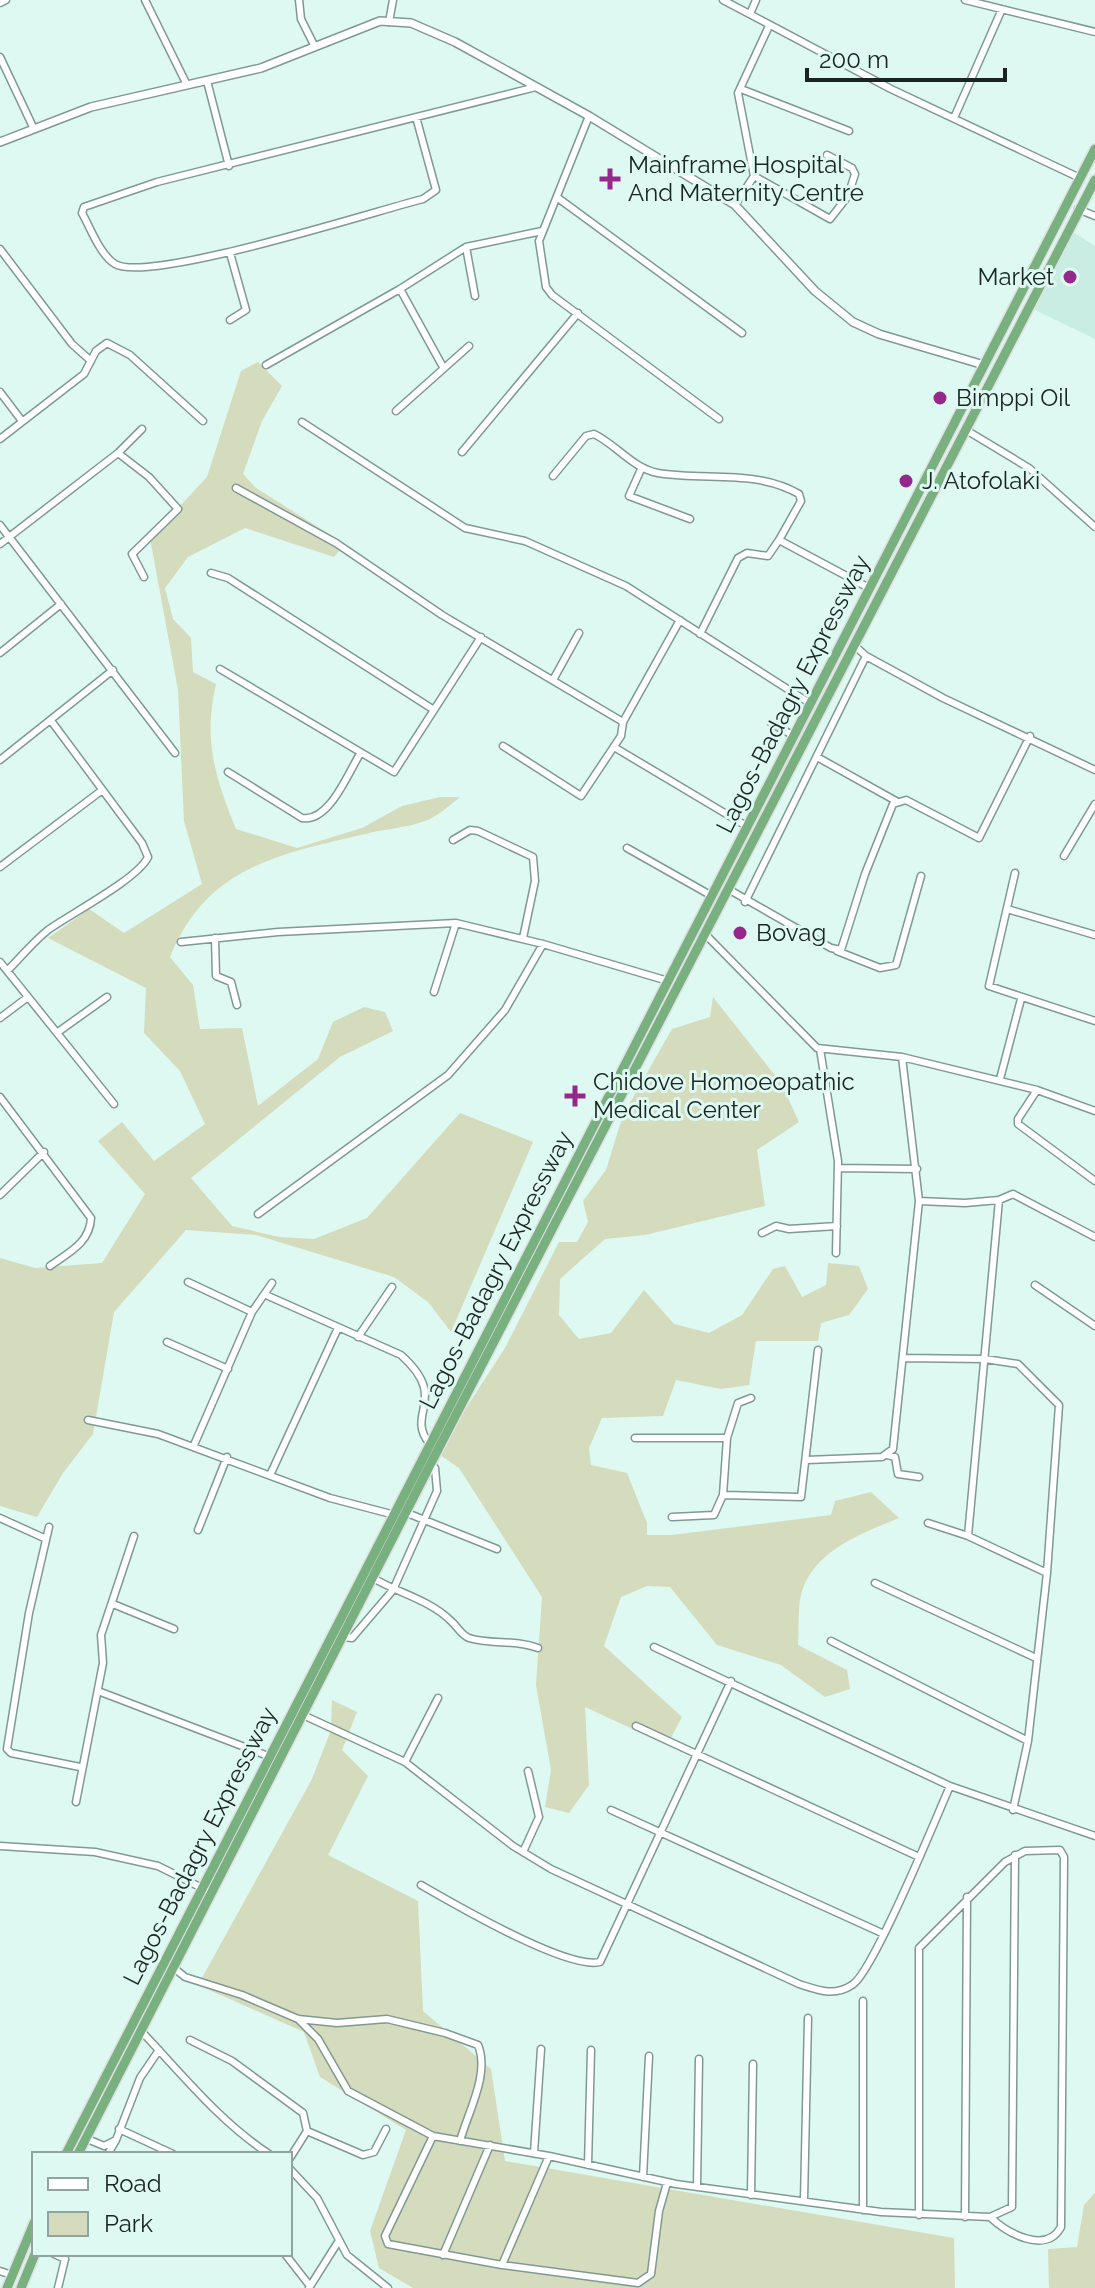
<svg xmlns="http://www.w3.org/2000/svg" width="1095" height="2288" font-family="Raleway,sans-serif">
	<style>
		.built { fill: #c9ede3 }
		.green { fill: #d5dbbd }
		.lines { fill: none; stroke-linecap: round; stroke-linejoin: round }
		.minor-casing { stroke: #809993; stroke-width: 9 }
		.tertiary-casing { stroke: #809993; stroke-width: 10 }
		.trunk-casing { stroke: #dfe0e0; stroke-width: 12 }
		.minor { stroke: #fff; stroke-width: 6 }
		.tertiary { stroke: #fff; stroke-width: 7 }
		.trunk { stroke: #78b080; stroke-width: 9 }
		.poi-dot { fill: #94288b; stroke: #ddf9f2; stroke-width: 3 }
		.labels { text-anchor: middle; stroke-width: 6; stroke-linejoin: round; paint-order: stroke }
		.poi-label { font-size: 24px; fill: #1a2422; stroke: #ddf9f2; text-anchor: start }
		.street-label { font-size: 24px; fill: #1a2422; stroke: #ddf9f2 }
	</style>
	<rect width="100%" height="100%" fill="#ddf9f2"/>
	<path class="built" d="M 1065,227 L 1095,246 L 1095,339 L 1033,309 Z"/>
	<path class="green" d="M 258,362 L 282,386 L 262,421 L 243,474 L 256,488 L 345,544 L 334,557 L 245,528 L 188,557 L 165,588 L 173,619 L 191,638 L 193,672 L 216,684 C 203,739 215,778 236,829 L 297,848 L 362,828 L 402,806 L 440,797 L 460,797 C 450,805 437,817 425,821 C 407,828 384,829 365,834 C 279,854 206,867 170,957 L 193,985 L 200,1029 L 242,1028 L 258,1106 L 318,1059 L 333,1022 L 364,1007 L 385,1012 L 393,1031 L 340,1057 L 191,1178 L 232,1226 L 279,1237 L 314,1239 L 367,1218 L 460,1113 L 533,1142 L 451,1332 L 428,1302 L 394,1277 L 256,1235 L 186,1230 L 114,1312 L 93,1434 L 63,1473 L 37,1517 L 0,1506 L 0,1258 L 35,1268 L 102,1263 L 145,1194 L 98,1141 L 122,1122 L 154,1161 L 205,1124 L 180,1071 L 144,1033 L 146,988 L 48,938 L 89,909 L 124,933 L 202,884 L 184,821 L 178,690 L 150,538 L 207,477 L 241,371 Z
		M 713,997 L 781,1083 L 799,1122 L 757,1150 L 765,1206 L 645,1235 L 605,1239 L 560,1279 L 559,1315 L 579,1339 L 611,1333 L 644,1290 L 674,1324 L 709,1333 L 742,1315 L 773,1269 L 785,1266 L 802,1297 L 826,1285 L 828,1263 L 859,1266 L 868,1289 L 849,1315 L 821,1323 L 818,1341 L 756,1341 L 749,1385 L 721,1389 L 676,1380 L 663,1416 L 602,1418 L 589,1448 L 591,1465 L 627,1473 L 647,1523 L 647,1535 L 672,1535 L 831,1515 L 835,1501 L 871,1492 L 899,1518 C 861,1534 808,1552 800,1600 C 798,1614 799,1630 798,1645 L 847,1670 L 850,1689 L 825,1697 L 781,1665 L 717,1645 L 670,1587 L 647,1586 L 621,1597 L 604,1646 L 682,1717 L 667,1745 L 585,1707 L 589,1785 L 569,1813 L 545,1807 L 551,1770 L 536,1685 L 542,1597 L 459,1468 L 437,1453 L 505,1348 L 559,1242 L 577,1242 L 588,1222 L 583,1201 L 606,1170 L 623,1115 L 672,1029 L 710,1017 Z
		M 332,1700 L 357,1712 L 342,1750 L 368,1776 L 328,1855 L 418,1901 L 423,2011 L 491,2069 L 505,2161 L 954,2238 L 955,2288 L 413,2288 L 379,2268 L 370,2231 L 406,2130 L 320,2077 L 304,2032 L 198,1985 L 312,1779 L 331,1730 Z
		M 1095,2193 L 1095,2288 L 1049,2288 L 1048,2249 L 1077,2247 L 1084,2205 Z"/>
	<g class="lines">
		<g class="minor-casing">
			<path id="minor" d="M 145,0 L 187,85
				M 299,0 L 301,19 L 314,45
				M 723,0 L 891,89 L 1080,178
				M 965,0 L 1095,32
				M 0,3 L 6,0
				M 750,14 L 756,0
				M 389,22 L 393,0
				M 0,57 L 33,127
				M 207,81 L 229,166
				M 741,89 L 849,131
				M 589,116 L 539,241 L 546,287 L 552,295 L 719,419
				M 416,117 L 436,190 L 423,199 C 375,211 148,284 115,264 C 100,255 90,227 82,213 L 84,207 L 157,182 L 536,87
				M 954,118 L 1002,9
				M 754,176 L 830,219 L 848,196 L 855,174 L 852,168 L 827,155
				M 558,198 L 742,333
				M 735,205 L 754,176 L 738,93 L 769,26
				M 1078,209 L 1095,216
				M 466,247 L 475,296
				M 0,249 L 72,344 L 91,361
				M 230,253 L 246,310 L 230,320
				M 400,289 L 443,367
				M 266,365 L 400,289 L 466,247 L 542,231
				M 0,392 L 22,421
				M 396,411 L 469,346
				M 302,422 L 465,528 L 525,541 L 626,586 L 811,704
				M 142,429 L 118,453 L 149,477 L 178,509 L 132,554 L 144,577
				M 966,430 L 1029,468 L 1095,527
				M 0,439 L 84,374 L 96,351 L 107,343 L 130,355 L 203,421
				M 462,452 L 578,313
				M 642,467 L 629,496 L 690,519
				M 553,476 L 586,436 L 594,434 C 617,445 632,468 658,473 C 706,481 755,469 799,494 L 801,501 L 779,540 L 869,588
				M 236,488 L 336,543 L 442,615 L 623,722
				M 0,525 L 175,753
				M 0,544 L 118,453
				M 211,573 L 228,578 L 434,710
				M 700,634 L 738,558 L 747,553 L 768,556 L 779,540
				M 854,645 L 866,656 L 943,698 L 1095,770
				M 0,653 L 61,604
				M 220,669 L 394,772 L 481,637
				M 553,680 L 579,633
				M 771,723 L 794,736
				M 503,746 L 581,796 L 621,736 L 623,722 L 680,620
				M 614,747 L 748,827
				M 817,757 L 896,801
				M 0,760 L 113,670
				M 228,772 L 302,818 C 329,823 348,773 360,754
				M 453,840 L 470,830 L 478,831 L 533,857 L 535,881 L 523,938
				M 627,848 L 712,896
				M 1064,856 L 1095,804
				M 0,867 L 101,791
				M 1015,873 L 989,986 L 1095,1021
				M 728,889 L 831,948 L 841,950 L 865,874 L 893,804 L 906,800 L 979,838 L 1030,736
				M 745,902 L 866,656
				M 1007,909 L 1095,935
				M 705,934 L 817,1048 L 902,1057 L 1037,1090 L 1095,1111
				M 215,938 L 216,976 L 231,982 L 237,1005
				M 181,942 L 278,932 L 456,923 L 543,944 L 668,981
				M 837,951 L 880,968 L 896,965 L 921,876
				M 0,962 L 114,1104
				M 8,970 C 21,957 33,942 48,930 C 70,914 138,879 148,857 L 142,843 L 52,722
				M 434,992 L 456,923
				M 0,1018 L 28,997
				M 58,1032 L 107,997
				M 820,1049 L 838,1161 L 836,1253
				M 1000,1079 L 1021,999
				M 1037,1090 L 1018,1119 L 1018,1124 L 1095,1181
				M 0,1097 L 91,1218 C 90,1243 68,1253 50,1266
				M 838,1168 L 917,1169
				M 0,1195 L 44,1152
				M 999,1200 L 968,1536 L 1047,1573
				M 919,1201 L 965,1203 L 999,1200 L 1013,1194 L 1095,1237
				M 258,1214 L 448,1075 L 505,1010 L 543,944
				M 762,1233 L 776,1226 L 789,1229 L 837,1226
				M 188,1282 L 252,1312
				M 1035,1285 L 1095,1326
				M 266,1295 L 401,1355 C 450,1399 405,1413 429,1443
				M 358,1337 L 392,1287
				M 167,1342 L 228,1369
				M 903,1358 L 985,1359 L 1018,1364 L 1059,1405 L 1047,1573 L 1028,1741 L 1013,1810
				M 751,1398 L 738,1403 L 727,1438 L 723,1495 L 801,1497 L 818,1350
				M 88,1420 L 158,1434 L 330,1498 L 391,1514
				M 635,1438 L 727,1438
				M 194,1445 L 252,1312 L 272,1283
				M 887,1455 L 895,1457 L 898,1474 L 919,1477
				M 807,1460 L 882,1457 L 893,1449 L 919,1201 L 902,1057
				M 271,1473 L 338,1328
				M 407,1513 L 497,1549
				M 672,1517 L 714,1515 L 723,1495
				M 0,1518 L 44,1538
				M 928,1523 L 968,1536
				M 49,1527 L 29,1613 L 7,1749 L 11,1753 L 80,1767
				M 198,1530 L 227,1457
				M 373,1578 C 398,1593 430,1600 451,1621 C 458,1627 461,1635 469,1638 C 491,1645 514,1639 538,1648
				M 875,1583 L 1036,1658
				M 113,1604 L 174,1629
				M 343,1637 L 352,1638 L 393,1590 L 437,1491 L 435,1468 L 430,1465
				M 831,1641 L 1028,1741
				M 654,1647 L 950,1786 L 1095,1836
				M 98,1691 L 268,1756
				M 303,1715 L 405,1762 L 513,1846 L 551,1869 L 799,1984 C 818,1990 834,1997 852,1985 C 873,1973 936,1818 950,1786
				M 636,1726 L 919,1857
				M 405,1762 L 438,1698
				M 76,1802 L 103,1663 L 101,1635 L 134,1536
				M 611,1810 L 884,1934
				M 0,1846 L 95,1852 L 158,1866 L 206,1890
				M 523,1852 L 539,1817 L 528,1771
				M 421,1885 C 454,1904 567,1970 600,1962 L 731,1681
				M 174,1968 L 185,1977 L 242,1995 L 298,2019 L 337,2023 L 387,2019 L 445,2033 L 478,2045 C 490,2074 468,2112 460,2141
				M 863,2001 L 863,2210
				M 298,2019 L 318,2039 L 348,2091 L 433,2136 L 549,2156 L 676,2184 L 881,2212 L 990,2217 C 1007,2233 1046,2255 1061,2227 L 1064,1857 L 1060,1850 L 1025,1851 L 1005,1862 L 919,1948 L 919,2215
				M 141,2031 C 182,2074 219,2121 269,2154
				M 190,2040 L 232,2061 L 303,2113 L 307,2131 L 363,2155 L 374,2152 L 386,2129
				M 119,2129 L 173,2154
				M 433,2136 L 385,2236 L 388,2244 L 502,2265 L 638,2283 L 651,2274 L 659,2211 L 667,2183
				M 85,2138 L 104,2146 L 116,2140 L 140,2078 L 159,2050
				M 534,2153 L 541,2049
				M 108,2154 L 116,2140
				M 290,2158 L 307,2131
				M 588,2165 L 591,2050
				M 290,2169 L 317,2198 L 347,2255 L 388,2288
				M 643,2177 L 649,2056
				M 697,2187 L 699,2059
				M 751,2195 L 753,2064
				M 804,2200 L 808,2018
				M 965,2217 L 967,1897
				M 990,2217 L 1012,2207 L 1015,1855
				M 54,2254 L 65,2259 L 58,2288
				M 285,2254 L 310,2286
				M 443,2255 L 490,2145
				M 502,2265 L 549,2156
				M 0,2271 L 12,2275
				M 309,2288 L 338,2242"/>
		</g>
		<g class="tertiary-casing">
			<path id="tertiary" d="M 0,142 L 91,107 L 261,68 L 380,21 L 411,23 L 455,42 L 589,116 L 735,205 L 815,291 L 853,322 L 879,334 L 984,365"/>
		</g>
		<g class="trunk-casing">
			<path id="trunk" d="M 66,2154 L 1095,149
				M 78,2154 L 430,1465 L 1095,180
				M 7,2288 L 34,2223
				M 21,2288 L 35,2254"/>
		</g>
		<use href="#minor" class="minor"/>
		<use href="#tertiary" class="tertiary"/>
		<use href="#trunk" class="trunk"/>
	</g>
	<g class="poi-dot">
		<path d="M606 167h8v8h8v8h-8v8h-8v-8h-8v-8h8z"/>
		<circle cx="1070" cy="277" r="8"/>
		<circle cx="940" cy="398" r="8"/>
		<circle cx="906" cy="481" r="8"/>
		<circle cx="740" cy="933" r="8"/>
		<path d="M571 1084h8v8h8v8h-8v8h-8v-8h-8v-8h8z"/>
	</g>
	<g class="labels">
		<g class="poi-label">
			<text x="628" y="173">Mainframe Hospital<tspan x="628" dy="28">And Maternity Centre</tspan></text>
			<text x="1054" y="285" text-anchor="end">Market</text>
			<text x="956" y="406">Bimppi Oil</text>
			<text x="922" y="489">J. Atofolaki</text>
			<text x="756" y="941">Bovag</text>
			<text x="593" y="1090">Chidove Homoeopathic<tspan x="593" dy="28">Medical Center</tspan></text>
		</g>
		<g class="street-label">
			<text transform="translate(793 694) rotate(-63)" y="8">Lagos-Badagry Expressway</text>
			<text transform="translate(496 1270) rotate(-63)" y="8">Lagos-Badagry Expressway</text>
			<text transform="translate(200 1846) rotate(-63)" y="8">Lagos-Badagry Expressway</text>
		</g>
	</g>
	<rect x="32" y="2152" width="260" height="104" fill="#ddf9f2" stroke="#8fa49f" stroke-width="2"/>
	<rect x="48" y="2178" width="40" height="12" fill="#ffffff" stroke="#8fa49f" stroke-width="2"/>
	<text x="104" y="2192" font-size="24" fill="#1a2422">Road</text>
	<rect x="48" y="2212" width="40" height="24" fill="#d5dbbd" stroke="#8fa49f" stroke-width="2"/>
	<text x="104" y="2232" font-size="24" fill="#1a2422">Park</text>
	<path d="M807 68v12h198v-12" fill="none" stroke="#1a2422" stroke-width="4"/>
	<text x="819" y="68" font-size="24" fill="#1a2422" stroke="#ddf9f2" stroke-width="6" paint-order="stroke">200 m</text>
</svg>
